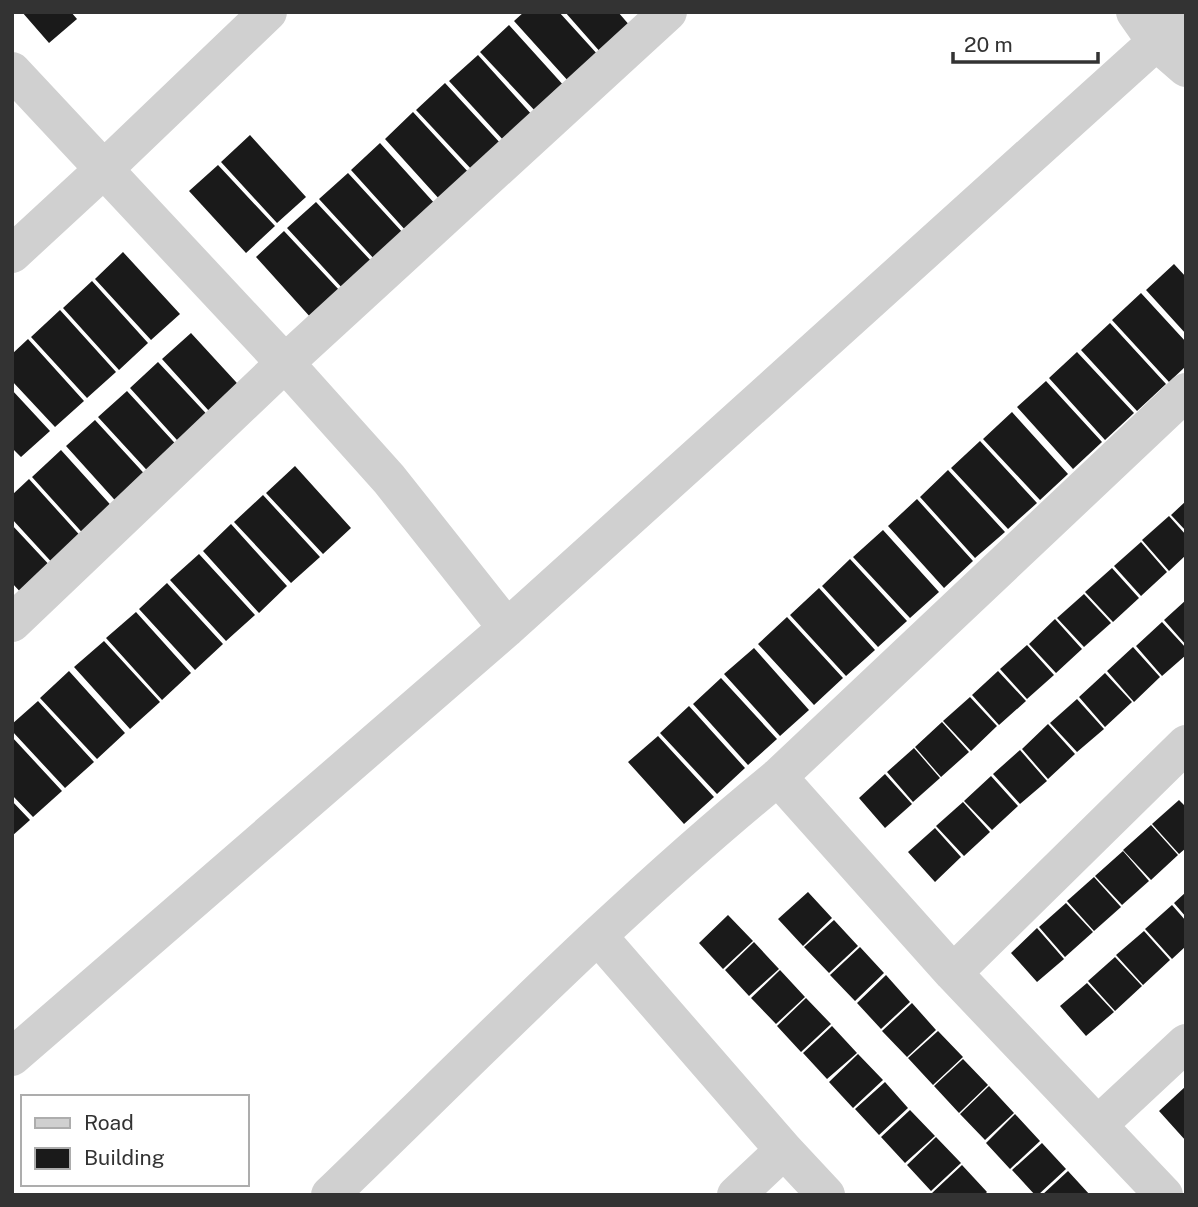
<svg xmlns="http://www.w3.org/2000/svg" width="1198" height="1207" font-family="'Public Sans',sans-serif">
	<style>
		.building { fill: #1a1a1a }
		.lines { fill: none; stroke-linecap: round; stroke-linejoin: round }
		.minor { stroke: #d0d0d0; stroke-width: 38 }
	</style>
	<rect width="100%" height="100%" fill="#fff"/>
	<path class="building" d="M 22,12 L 71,12 L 77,19 L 49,43 Z
		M 524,12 L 559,12 L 599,56 L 570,83 L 514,21 Z
		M 565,12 L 618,12 L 631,27 L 602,54 Z
		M 509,25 L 565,87 L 537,113 L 480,52 Z
		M 478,55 L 533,116 L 505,142 L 449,81 Z
		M 445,83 L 502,145 L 473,171 L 416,110 Z
		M 413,112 L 470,174 L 441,201 L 385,139 Z
		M 250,135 L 306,197 L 277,223 L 221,162 Z
		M 380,143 L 436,205 L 407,232 L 351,170 Z
		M 218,165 L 275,226 L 246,253 L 189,191 Z
		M 348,173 L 404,234 L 376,261 L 319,199 Z
		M 316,202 L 373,263 L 344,290 L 287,228 Z
		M 284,231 L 341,292 L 312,319 L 256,257 Z
		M 123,252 L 180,314 L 151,340 L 95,279 Z
		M 1174,264 L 1186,277 L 1186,334 L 1146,290 Z
		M 92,281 L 148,343 L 119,370 L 63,308 Z
		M 1141,293 L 1186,342 L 1186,366 L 1169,382 L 1112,320 Z
		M 60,310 L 116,372 L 87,398 L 31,337 Z
		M 1110,323 L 1166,384 L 1137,411 L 1081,350 Z
		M 191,333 L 247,394 L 218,421 L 162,359 Z
		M 28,339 L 84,401 L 55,427 L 12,381 L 12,354 Z
		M 1077,352 L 1134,413 L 1105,440 L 1049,378 Z
		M 158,362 L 215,423 L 186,450 L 130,388 Z
		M 1046,381 L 1102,442 L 1073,469 L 1017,407 Z
		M 12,390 L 50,431 L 21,457 L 12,448 Z
		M 127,391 L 183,452 L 155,479 L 98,417 Z
		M 1012,412 L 1068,474 L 1040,500 L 983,439 Z
		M 95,420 L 151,481 L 122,508 L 66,446 Z
		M 980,441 L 1037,503 L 1008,529 L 951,468 Z
		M 61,450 L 117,512 L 88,539 L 32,477 Z
		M 295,466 L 351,528 L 323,554 L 266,493 Z
		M 948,470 L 1005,532 L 975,558 L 920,497 Z
		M 29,479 L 85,541 L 57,568 L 12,519 L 12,495 Z
		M 263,495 L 320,557 L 291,583 L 234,522 Z
		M 917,499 L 973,561 L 944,588 L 888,526 Z
		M 1186,501 L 1186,531 L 1171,515 Z
		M 1169,516 L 1186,535 L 1186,555 L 1169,571 L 1142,540 Z
		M 231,524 L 287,586 L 259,613 L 203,551 Z
		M 12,525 L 54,570 L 25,597 L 12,583 Z
		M 883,530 L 939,592 L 910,618 L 853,557 Z
		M 1141,542 L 1167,572 L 1141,596 L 1114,566 Z
		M 199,554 L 255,615 L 226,641 L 170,580 Z
		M 850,559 L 907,621 L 878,647 L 822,586 Z
		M 1112,568 L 1139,598 L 1113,622 L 1085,592 Z
		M 167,583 L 223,644 L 195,670 L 139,609 Z
		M 819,588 L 875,650 L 846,676 L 790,615 Z
		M 1084,594 L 1111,623 L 1084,647 L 1057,618 Z
		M 1186,600 L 1186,645 L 1164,620 Z
		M 136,612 L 191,673 L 162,700 L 106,638 Z
		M 787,617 L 843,678 L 814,705 L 758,644 Z
		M 1055,619 L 1082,649 L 1056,673 L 1029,644 Z
		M 1162,622 L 1186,648 L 1186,655 L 1162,676 L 1136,646 Z
		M 104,641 L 160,702 L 130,729 L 74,667 Z
		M 1027,645 L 1054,675 L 1027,699 L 1000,669 Z
		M 1133,647 L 1160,677 L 1134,702 L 1107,671 Z
		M 754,648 L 809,710 L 780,736 L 724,674 Z
		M 69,671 L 125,733 L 97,759 L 40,698 Z
		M 998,671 L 1026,701 L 999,725 L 972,695 Z
		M 1105,673 L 1132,702 L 1105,727 L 1079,697 Z
		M 721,678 L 777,739 L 748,765 L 693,704 Z
		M 970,697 L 997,726 L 971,751 L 943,721 Z
		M 1077,699 L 1104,729 L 1077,752 L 1050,723 Z
		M 38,701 L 94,762 L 65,788 L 12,731 L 12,724 Z
		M 689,706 L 745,768 L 717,794 L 660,733 Z
		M 942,722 L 969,752 L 941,777 L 915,747 Z
		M 1048,724 L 1075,754 L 1048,779 L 1022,749 Z
		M 658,736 L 714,797 L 684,824 L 628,762 Z
		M 12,737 L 62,791 L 33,817 L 12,795 Z
		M 914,748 L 940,778 L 913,802 L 887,772 Z
		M 1020,750 L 1047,781 L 1020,804 L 993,774 Z
		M 885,774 L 912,804 L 885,828 L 859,798 Z
		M 991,776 L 1018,806 L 992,830 L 964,801 Z
		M 1179,800 L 1186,807 L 1186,848 L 1179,854 L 1152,824 Z
		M 12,801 L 30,820 L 12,836 Z
		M 963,802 L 990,832 L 964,856 L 936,826 Z
		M 1151,825 L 1178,855 L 1151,880 L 1123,850 Z
		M 935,828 L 961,857 L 935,882 L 908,852 Z
		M 1123,851 L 1149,881 L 1122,905 L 1095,876 Z
		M 1094,877 L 1121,907 L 1094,931 L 1067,901 Z
		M 808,892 L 832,918 L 803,946 L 778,919 Z
		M 1186,892 L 1186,917 L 1174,903 Z
		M 1066,903 L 1093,932 L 1065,957 L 1039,927 Z
		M 1172,905 L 1186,921 L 1186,946 L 1172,959 L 1145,929 Z
		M 728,915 L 753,941 L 723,969 L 699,943 Z
		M 834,920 L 858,946 L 829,973 L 804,947 Z
		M 1037,928 L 1064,959 L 1037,982 L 1011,953 Z
		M 1144,931 L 1170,960 L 1143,985 L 1116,955 Z
		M 754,942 L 779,969 L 749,996 L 725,970 Z
		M 860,947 L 884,973 L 855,1001 L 830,975 Z
		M 1115,957 L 1142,986 L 1115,1011 L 1088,981 Z
		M 780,970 L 805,997 L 776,1024 L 751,998 Z
		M 886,975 L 910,1002 L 881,1029 L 857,1003 Z
		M 1087,983 L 1114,1012 L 1086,1036 L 1060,1006 Z
		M 806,998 L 831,1024 L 801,1052 L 777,1026 Z
		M 912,1003 L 936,1030 L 907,1057 L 882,1031 Z
		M 832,1026 L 857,1053 L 827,1079 L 803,1053 Z
		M 938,1031 L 963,1057 L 933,1085 L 908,1058 Z
		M 858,1054 L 883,1080 L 853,1108 L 829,1082 Z
		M 963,1059 L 988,1085 L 959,1113 L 934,1086 Z
		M 885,1082 L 908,1108 L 879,1135 L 855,1109 Z
		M 989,1086 L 1014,1113 L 985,1140 L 960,1114 Z
		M 1186,1086 L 1186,1141 L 1159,1111 Z
		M 910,1110 L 935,1136 L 905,1163 L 881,1137 Z
		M 1015,1114 L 1040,1141 L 1010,1169 L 986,1143 Z
		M 936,1137 L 961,1163 L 931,1191 L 907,1165 Z
		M 1042,1143 L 1066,1169 L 1038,1195 L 1035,1195 L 1012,1170 Z
		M 962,1165 L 987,1192 L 984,1195 L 934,1195 L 932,1193 Z
		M 1068,1171 L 1090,1195 L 1042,1195 Z"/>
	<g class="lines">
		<path class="minor" d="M 1135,12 L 1156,42 L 1186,68
			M 12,71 L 285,363 L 389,479 L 507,628
			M 12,254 L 103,170 L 268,12
			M 12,623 L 285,363 L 668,12
			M 778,777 L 953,973 L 1164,1195
			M 598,936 L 784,1150 L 826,1195
			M 953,973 L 1186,744
			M 12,1057 L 507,628 L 1186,15
			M 1099,1124 L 1186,1043
			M 330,1195 C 477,1053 620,906 778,777 L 1186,392
			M 736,1195 L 784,1150"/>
	</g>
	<rect width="1198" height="1207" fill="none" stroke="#333333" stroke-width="28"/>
	<rect x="21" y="1095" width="228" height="91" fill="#ffffff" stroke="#adadad" stroke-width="2"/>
	<rect x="35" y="1118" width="35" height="10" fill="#d0d0d0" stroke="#adadad" stroke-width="2"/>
	<text x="84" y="1130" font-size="21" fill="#333333">Road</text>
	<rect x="35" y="1148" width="35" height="21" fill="#1a1a1a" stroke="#adadad" stroke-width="2"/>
	<text x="84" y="1165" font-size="21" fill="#333333">Building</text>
	<path d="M953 52v10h145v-10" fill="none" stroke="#333333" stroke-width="3.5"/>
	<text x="964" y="52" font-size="21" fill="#333333" stroke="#ffffff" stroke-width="5" paint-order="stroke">20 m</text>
</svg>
